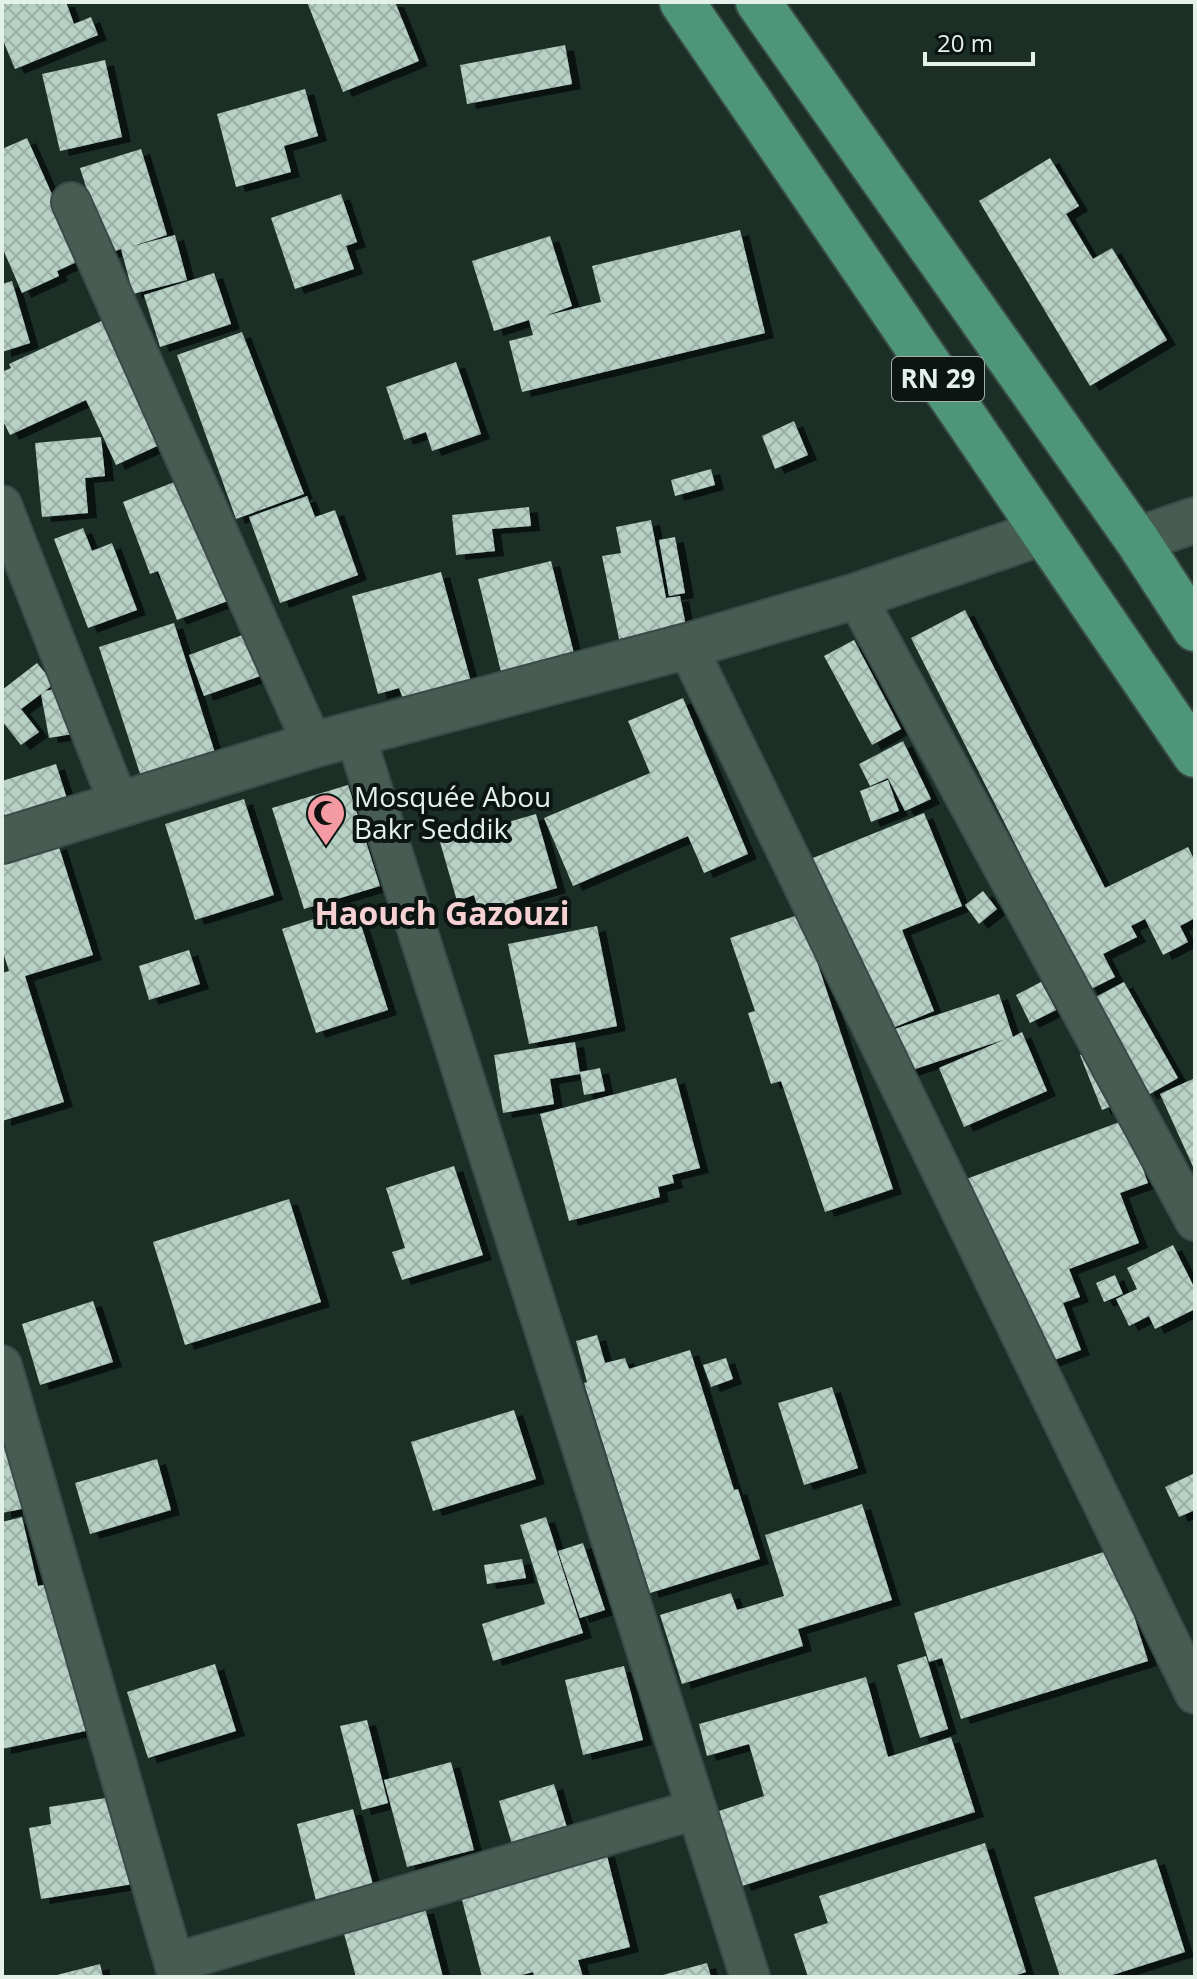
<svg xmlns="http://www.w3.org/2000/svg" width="1197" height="1979" font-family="'Open Sans',sans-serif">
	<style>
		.building { fill: url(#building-cross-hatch); filter: url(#shadow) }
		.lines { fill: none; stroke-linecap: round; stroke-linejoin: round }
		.minor-casing { stroke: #3a4b45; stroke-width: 42 }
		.tertiary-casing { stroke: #3a4b45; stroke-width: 48 }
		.trunk-casing { stroke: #3a4b45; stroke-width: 48 }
		.minor { stroke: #475d53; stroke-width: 38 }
		.tertiary { stroke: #475d53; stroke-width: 44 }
		.trunk { stroke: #4e957a; stroke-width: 44 }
		.labels { text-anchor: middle; stroke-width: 8; stroke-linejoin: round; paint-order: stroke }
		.shield { fill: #0c1511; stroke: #a3afaa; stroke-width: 2 }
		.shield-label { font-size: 26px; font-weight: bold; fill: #e4f1eb }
		.poi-label { font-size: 28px; fill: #e4f1eb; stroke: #0c1511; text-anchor: start }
		.quarter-label { font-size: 32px; font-weight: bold; fill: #f5d1d3; stroke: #0c1511 }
	</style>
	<defs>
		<pattern id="building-cross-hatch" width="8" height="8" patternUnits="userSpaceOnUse" patternTransform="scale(2)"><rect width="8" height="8" fill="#b7d0c5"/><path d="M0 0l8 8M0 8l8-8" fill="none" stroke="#9aaea5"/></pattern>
		<filter id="shadow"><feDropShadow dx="9" dy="5" stdDeviation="0" flood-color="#0009"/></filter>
	</defs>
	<rect width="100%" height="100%" fill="#1b2f27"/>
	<path class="building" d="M 2,2 L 66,2 L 74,24 L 91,17 L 98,35 L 15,69 L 2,38 Z
		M 307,2 L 395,2 L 419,61 L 343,92 Z
		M 565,45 L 572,84 L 467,104 L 460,65 Z
		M 105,60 L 122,137 L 60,151 L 42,74 Z
		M 305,89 L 318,136 L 284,146 L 291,172 L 236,187 L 217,114 Z
		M 27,138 L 81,260 L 57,271 L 59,276 L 22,293 L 2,247 L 2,149 Z
		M 141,149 L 167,235 L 130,247 L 175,235 L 187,280 L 133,294 L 121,249 L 107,254 L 80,168 Z
		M 1050,158 L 1079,206 L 1066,214 L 1093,259 L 1112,248 L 1167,340 L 1090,386 L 979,201 Z
		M 341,194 L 357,242 L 346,246 L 354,269 L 295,289 L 271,218 Z
		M 740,230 L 765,333 L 522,392 L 509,341 L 533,335 L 529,320 L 494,331 L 472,261 L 550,236 L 572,306 L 545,316 L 601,302 L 592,266 Z
		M 214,273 L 231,324 L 160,347 L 144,295 Z
		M 12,281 L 30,343 L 2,352 L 2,284 Z
		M 112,316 L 168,441 L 116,465 L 86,400 L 10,435 L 2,419 L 2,372 L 11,368 L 9,364 Z
		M 242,332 L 304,494 L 236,519 L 177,355 Z
		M 456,362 L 481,434 L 432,451 L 426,432 L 404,440 L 386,387 Z
		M 794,421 L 808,455 L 775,469 L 762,436 Z
		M 101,437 L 105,476 L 85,478 L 88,513 L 42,517 L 35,443 Z
		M 711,469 L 715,485 L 675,496 L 671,480 Z
		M 195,474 L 191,514 L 203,549 L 224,540 L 233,599 L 177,620 L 158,571 L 150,574 L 123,502 Z
		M 307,496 L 315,517 L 335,510 L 358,575 L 280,603 L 249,517 Z
		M 529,507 L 531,526 L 492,529 L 495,551 L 456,555 L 452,515 Z
		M 651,520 L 666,598 L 680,596 L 686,626 L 619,639 L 602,556 L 621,553 L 616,527 Z
		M 83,528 L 92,551 L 112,543 L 137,610 L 88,628 L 54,539 Z
		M 675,537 L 685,593 L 669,596 L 659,540 Z
		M 551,561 L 577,666 L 504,684 L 478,579 Z
		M 441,572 L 471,682 L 404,701 L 399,688 L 378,694 L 352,596 Z
		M 965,610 L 1105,888 L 1188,847 L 1195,861 L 1195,918 L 1180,926 L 1188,942 L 1163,955 L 1145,919 L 1131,926 L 1137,937 L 1103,954 L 1115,977 L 1089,990 L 911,638 Z
		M 174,623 L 215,753 L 144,786 L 99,647 Z
		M 245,634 L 260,676 L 204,696 L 189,655 Z
		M 854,640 L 901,729 L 872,745 L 824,656 Z
		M 37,663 L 54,684 L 45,691 L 69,686 L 78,733 L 49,738 L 41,694 L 21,709 L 39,732 L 21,745 L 2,721 L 2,690 Z
		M 683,698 L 748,854 L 704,873 L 688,836 L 573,886 L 544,818 L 650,773 L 628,721 Z
		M 903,741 L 931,799 L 905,811 L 888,778 L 870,786 L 859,764 Z
		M 56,764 L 68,802 L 7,822 L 2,807 L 2,781 Z
		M 888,780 L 899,811 L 871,822 L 860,791 Z
		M 348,785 L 380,886 L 304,909 L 272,808 Z
		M 244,799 L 274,895 L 195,920 L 165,824 Z
		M 924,813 L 962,906 L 902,930 L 934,1011 L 878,1034 L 808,860 Z
		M 536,814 L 557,888 L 513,901 L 515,907 L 481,918 L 474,895 L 457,901 L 440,842 Z
		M 58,844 L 93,955 L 25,976 L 64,1102 L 2,1121 L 2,973 L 9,971 L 2,949 L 2,862 Z
		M 983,891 L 997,909 L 979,924 L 965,905 Z
		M 355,906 L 388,1010 L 316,1033 L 282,929 Z
		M 801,914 L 893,1189 L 825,1212 L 781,1081 L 771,1084 L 748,1013 L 755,1011 L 730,938 Z
		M 597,926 L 617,1026 L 529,1044 L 508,944 Z
		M 189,950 L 200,984 L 149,1000 L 139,966 Z
		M 1041,982 L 1056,1010 L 1030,1023 L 1016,995 Z
		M 1124,982 L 1178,1078 L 1148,1095 L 1094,998 Z
		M 999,994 L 1013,1037 L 1022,1032 L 1047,1091 L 964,1127 L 939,1068 L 1006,1039 L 897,1075 L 883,1033 Z
		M 575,1042 L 580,1074 L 550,1079 L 554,1104 L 503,1113 L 494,1055 Z
		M 1102,1046 L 1124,1101 L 1102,1110 L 1080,1055 Z
		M 600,1068 L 605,1091 L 584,1095 L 580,1072 Z
		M 676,1078 L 700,1168 L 672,1175 L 674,1183 L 658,1187 L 660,1197 L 569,1221 L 540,1114 Z
		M 1195,1078 L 1195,1171 L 1160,1094 Z
		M 1125,1120 L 1148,1183 L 1120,1193 L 1139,1243 L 1069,1269 L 1080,1297 L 1063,1303 L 1081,1350 L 1044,1364 L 961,1181 Z
		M 454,1166 L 483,1255 L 402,1280 L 392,1252 L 405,1248 L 386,1188 Z
		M 289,1199 L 321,1302 L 185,1345 L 153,1242 Z
		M 1173,1245 L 1195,1289 L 1195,1309 L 1155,1329 L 1149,1316 L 1129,1326 L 1116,1299 L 1137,1289 L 1127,1268 Z
		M 1115,1275 L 1123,1294 L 1104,1302 L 1096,1283 Z
		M 93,1301 L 113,1362 L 40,1385 L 22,1324 Z
		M 597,1335 L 605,1363 L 625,1358 L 629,1369 L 690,1350 L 734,1490 L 738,1489 L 760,1559 L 650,1593 L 584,1383 L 587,1382 L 576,1341 Z
		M 726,1358 L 733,1379 L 711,1387 L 703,1365 Z
		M 832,1387 L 858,1468 L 804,1485 L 778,1403 Z
		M 514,1410 L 536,1479 L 433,1511 L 411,1442 Z
		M 23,1443 L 36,1506 L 2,1513 L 2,1447 Z
		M 157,1459 L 171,1510 L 90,1534 L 75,1483 Z
		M 1195,1473 L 1195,1510 L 1179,1517 L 1165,1487 Z
		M 862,1504 L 892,1600 L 798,1629 L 803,1646 L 682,1684 L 660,1615 L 731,1593 L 737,1610 L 784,1596 L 765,1535 Z
		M 22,1517 L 38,1586 L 58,1582 L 90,1730 L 2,1749 L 2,1522 Z
		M 546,1517 L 583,1633 L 493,1661 L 482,1624 L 545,1604 L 520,1525 Z
		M 583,1543 L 605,1610 L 580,1618 L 558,1551 Z
		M 1113,1549 L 1148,1661 L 961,1719 L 942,1658 L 929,1662 L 914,1613 Z
		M 522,1559 L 526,1578 L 487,1584 L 484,1565 Z
		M 926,1656 L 948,1729 L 920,1738 L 897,1665 Z
		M 215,1664 L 236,1731 L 148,1758 L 127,1692 Z
		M 624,1666 L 643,1740 L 583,1755 L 565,1680 Z
		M 866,1677 L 888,1757 L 951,1737 L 975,1812 L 742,1886 L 719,1811 L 764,1796 L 749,1744 L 707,1756 L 699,1724 Z
		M 367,1720 L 388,1803 L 362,1810 L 340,1726 Z
		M 451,1762 L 474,1850 L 407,1867 L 384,1780 Z
		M 554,1784 L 576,1858 L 606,1852 L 630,1947 L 578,1960 L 583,1977 L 534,1977 L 533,1972 L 514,1977 L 482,1977 L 461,1896 L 531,1878 L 529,1871 L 521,1874 L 499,1801 Z
		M 118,1796 L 133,1884 L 41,1899 L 29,1828 L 51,1824 L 49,1807 Z
		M 353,1809 L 373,1885 L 316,1901 L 297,1824 Z
		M 985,1843 L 1026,1972 L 1011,1977 L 808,1977 L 794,1934 L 828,1923 L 819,1896 Z
		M 1156,1859 L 1185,1952 L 1106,1977 L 1060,1977 L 1034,1897 Z
		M 425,1908 L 443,1977 L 356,1977 L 343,1930 Z
		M 707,1963 L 711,1977 L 659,1977 L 659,1976 Z
		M 100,1964 L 103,1977 L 54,1977 L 53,1976 Z"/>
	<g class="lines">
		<g class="minor-casing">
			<path id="minor" d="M 71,202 L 313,745
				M 2,505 L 119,804
				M 856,596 L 1195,1221
				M 687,646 L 1195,1694
				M 355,734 L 750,1977
				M 2,1365 L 178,1977
				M 174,1963 L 697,1809"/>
		</g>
		<g class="tertiary-casing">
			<path id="tertiary" d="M 1137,540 L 1195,520
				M 2,841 L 313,745 L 687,646 L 856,596 L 1041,533"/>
		</g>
		<g class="trunk-casing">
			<path id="trunk" d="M 682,2 L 1195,755
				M 758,2 L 1137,540 L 1195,629"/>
		</g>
		<use href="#minor" class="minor"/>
		<use href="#tertiary" class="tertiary"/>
		<use href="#trunk" class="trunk"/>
	</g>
	<defs>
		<g id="mosque-pin" transform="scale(2)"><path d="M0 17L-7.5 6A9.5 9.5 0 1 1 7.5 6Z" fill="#f49aa3" stroke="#0c1511"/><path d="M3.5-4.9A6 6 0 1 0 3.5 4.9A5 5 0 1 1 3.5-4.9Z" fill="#111"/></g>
	</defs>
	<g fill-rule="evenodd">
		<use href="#mosque-pin" x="326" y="813"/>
	</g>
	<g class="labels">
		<rect class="shield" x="892" y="357" width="92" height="44" rx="6"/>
		<g class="shield-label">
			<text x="938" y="388">RN 29</text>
		</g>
		<g class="poi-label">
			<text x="354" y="807">Mosquée Abou<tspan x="354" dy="32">Bakr Seddik</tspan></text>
		</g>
		<g class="quarter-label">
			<text x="442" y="925">Haouch Gazouzi</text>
		</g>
	</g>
	<rect width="1197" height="1979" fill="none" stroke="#e4f1eb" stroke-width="8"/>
	<path d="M925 52v12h108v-12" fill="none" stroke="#e4f1eb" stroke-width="4"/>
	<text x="937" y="52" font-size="24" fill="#e4f1eb" stroke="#0c1511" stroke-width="6" paint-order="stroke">20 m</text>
</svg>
